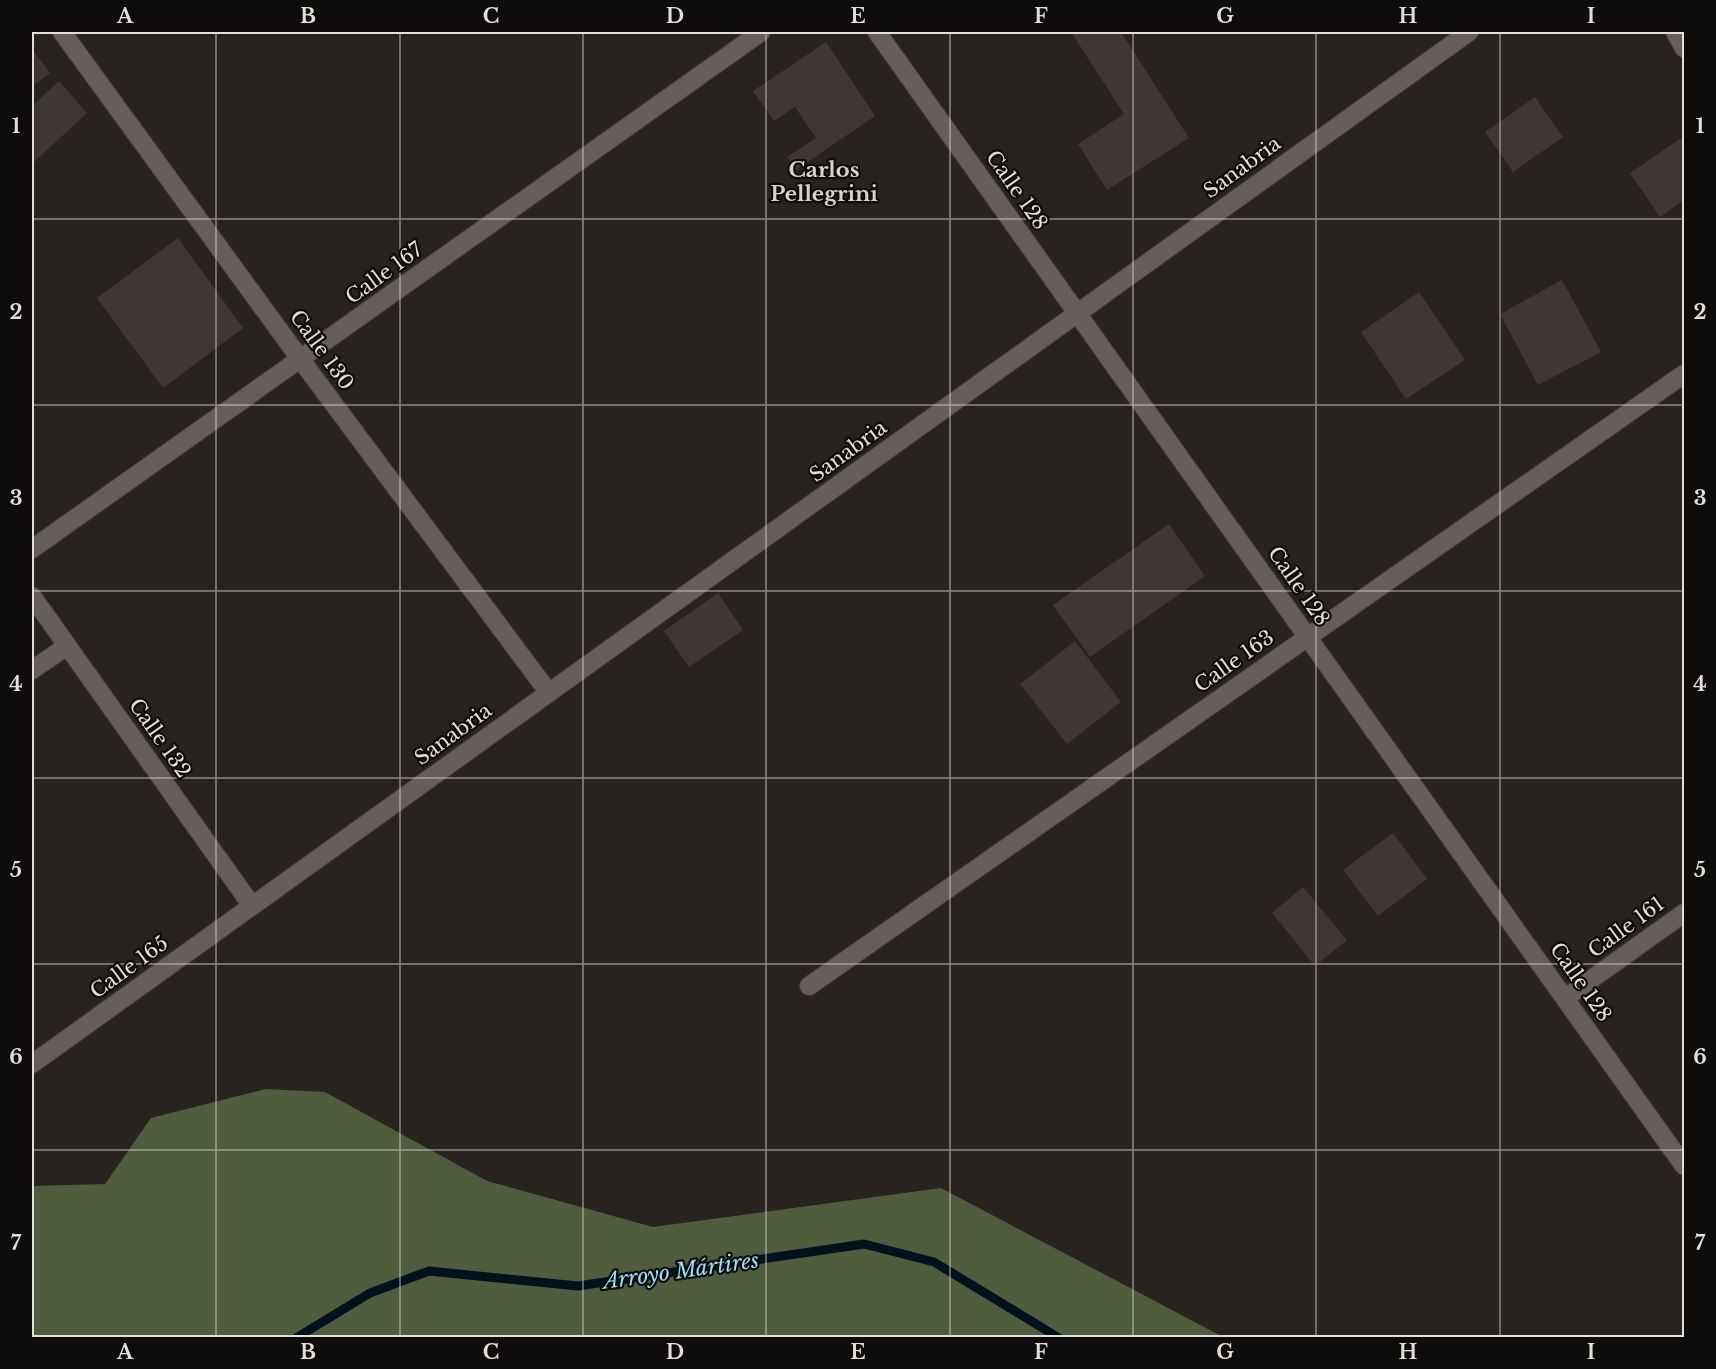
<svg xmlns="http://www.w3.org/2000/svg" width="1716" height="1369" font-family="'Libre Baskerville',serif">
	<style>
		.forest { fill: #4f5c3d }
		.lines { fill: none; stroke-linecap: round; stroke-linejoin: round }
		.stream { stroke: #00131d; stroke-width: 9 }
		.building { fill: #3e3733 }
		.street-casing { stroke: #433e3b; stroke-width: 20 }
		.street { stroke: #655e5a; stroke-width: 18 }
		.grid { fill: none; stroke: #e2dedb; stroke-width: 1.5; stroke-opacity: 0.55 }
		.labels { text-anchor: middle; stroke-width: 4.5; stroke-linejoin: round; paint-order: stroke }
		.street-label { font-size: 20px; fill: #e2dedb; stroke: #0f0d0b }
		.neighbourhood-label { font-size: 21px; font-weight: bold; fill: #dad1cc; stroke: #0f0d0b }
		.water-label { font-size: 21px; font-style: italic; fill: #9adffc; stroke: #0f0d0b }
		.neatline { fill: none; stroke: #e2dedb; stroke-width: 2 }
		.grid-label { font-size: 20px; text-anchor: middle; font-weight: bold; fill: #e2dedb }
	</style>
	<rect width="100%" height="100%" fill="#29231f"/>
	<path class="forest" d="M 266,1089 L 325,1092 L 487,1181 L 653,1227 L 941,1188 L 1223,1337 L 32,1337 L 32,1186 L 105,1184 L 151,1118 Z"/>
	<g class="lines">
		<path class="stream" d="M 296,1338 L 370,1293 L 429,1271 L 578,1286 L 864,1244 L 934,1262 L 1059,1338"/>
	</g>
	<path class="building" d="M 1071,32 L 1121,32 L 1189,138 L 1107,190 L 1078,144 L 1124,114 Z
		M 826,42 L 875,116 L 796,170 L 787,157 L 816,138 L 795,107 L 774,121 L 753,91 Z
		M 32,49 L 50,73 L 32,87 Z
		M 59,81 L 87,113 L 32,164 L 32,106 Z
		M 1535,97 L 1563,137 L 1513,172 L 1485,132 Z
		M 1684,136 L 1684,200 L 1660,217 L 1630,173 Z
		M 178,238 L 243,328 L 163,388 L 97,298 Z
		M 1562,280 L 1601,352 L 1538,385 L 1500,314 Z
		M 1419,292 L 1465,360 L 1406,399 L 1361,332 Z
		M 1169,524 L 1205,576 L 1090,657 L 1053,605 Z
		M 718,593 L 743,630 L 689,667 L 664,631 Z
		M 1075,641 L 1121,702 L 1067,744 L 1020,684 Z
		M 1393,833 L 1427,879 L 1378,916 L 1343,870 Z
		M 1303,887 L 1347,940 L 1315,966 L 1272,913 Z"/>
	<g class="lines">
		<g class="street-casing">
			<path id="street" d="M 62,32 L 301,360 L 549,693
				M 877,32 L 1684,1166
				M 1675,32 L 1684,48
				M 32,549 L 761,32
				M 32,596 L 252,906
				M 32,670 L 67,646
				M 809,986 L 1684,374
				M 1565,998 L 1684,913
				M 32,1064 L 1469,32"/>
		</g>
		<use href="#street" class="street"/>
	</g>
	<path class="grid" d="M 216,32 L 216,1338M 400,32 L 400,1338M 583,32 L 583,1338M 766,32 L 766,1338M 950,32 L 950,1338M 1133,32 L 1133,1338M 1316,32 L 1316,1338M 1500,32 L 1500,1338M 32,219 L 1684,219M 32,405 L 1684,405M 32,591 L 1684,591M 32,778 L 1684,778M 32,964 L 1684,964M 32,1150 L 1684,1150"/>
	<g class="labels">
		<g class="street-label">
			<text transform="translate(1242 167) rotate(-36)" y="7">Sanabria</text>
			<text transform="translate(1017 190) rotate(55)" y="7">Calle 128</text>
			<text transform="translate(384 273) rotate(-36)" y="7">Calle 167</text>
			<text transform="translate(322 350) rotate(54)" y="7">Calle 130</text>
			<text transform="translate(848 451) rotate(-36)" y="7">Sanabria</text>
			<text transform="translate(1299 586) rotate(55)" y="7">Calle 128</text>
			<text transform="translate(1234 661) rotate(-35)" y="7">Calle 163</text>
			<text transform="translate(453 734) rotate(-36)" y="7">Sanabria</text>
			<text transform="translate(160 738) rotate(55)" y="7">Calle 132</text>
			<text transform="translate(1626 927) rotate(-36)" y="7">Calle 161</text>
			<text transform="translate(129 967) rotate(-36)" y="7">Calle 165</text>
			<text transform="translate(1581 982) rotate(55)" y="7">Calle 128</text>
		</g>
		<g class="neighbourhood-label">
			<text x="824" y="177">Carlos<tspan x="824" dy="24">Pellegrini</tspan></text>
		</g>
		<g class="water-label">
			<text transform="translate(681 1271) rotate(-8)" y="7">Arroyo Mártires</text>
		</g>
	</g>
	<rect width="1716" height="1369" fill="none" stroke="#0f0d0b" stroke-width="66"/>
	<rect x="33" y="33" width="1650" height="1303" class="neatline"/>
	<g class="grid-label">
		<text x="125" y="23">A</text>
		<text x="308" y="23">B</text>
		<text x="491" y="23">C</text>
		<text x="675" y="23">D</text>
		<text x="858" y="23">E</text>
		<text x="1041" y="23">F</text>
		<text x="1225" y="23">G</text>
		<text x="1408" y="23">H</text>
		<text x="1591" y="23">I</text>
		<text x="16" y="133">1</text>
		<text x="1700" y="133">1</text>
		<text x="16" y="319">2</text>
		<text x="1700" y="319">2</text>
		<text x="16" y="505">3</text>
		<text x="1700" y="505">3</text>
		<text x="16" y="691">4</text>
		<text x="1700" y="691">4</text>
		<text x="16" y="877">5</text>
		<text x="1700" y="877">5</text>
		<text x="16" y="1064">6</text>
		<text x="1700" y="1064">6</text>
		<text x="16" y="1250">7</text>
		<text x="1700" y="1250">7</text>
		<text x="125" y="1359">A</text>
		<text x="308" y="1359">B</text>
		<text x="491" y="1359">C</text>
		<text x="675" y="1359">D</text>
		<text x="858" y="1359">E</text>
		<text x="1041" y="1359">F</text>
		<text x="1225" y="1359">G</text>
		<text x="1408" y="1359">H</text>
		<text x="1591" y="1359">I</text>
	</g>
</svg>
